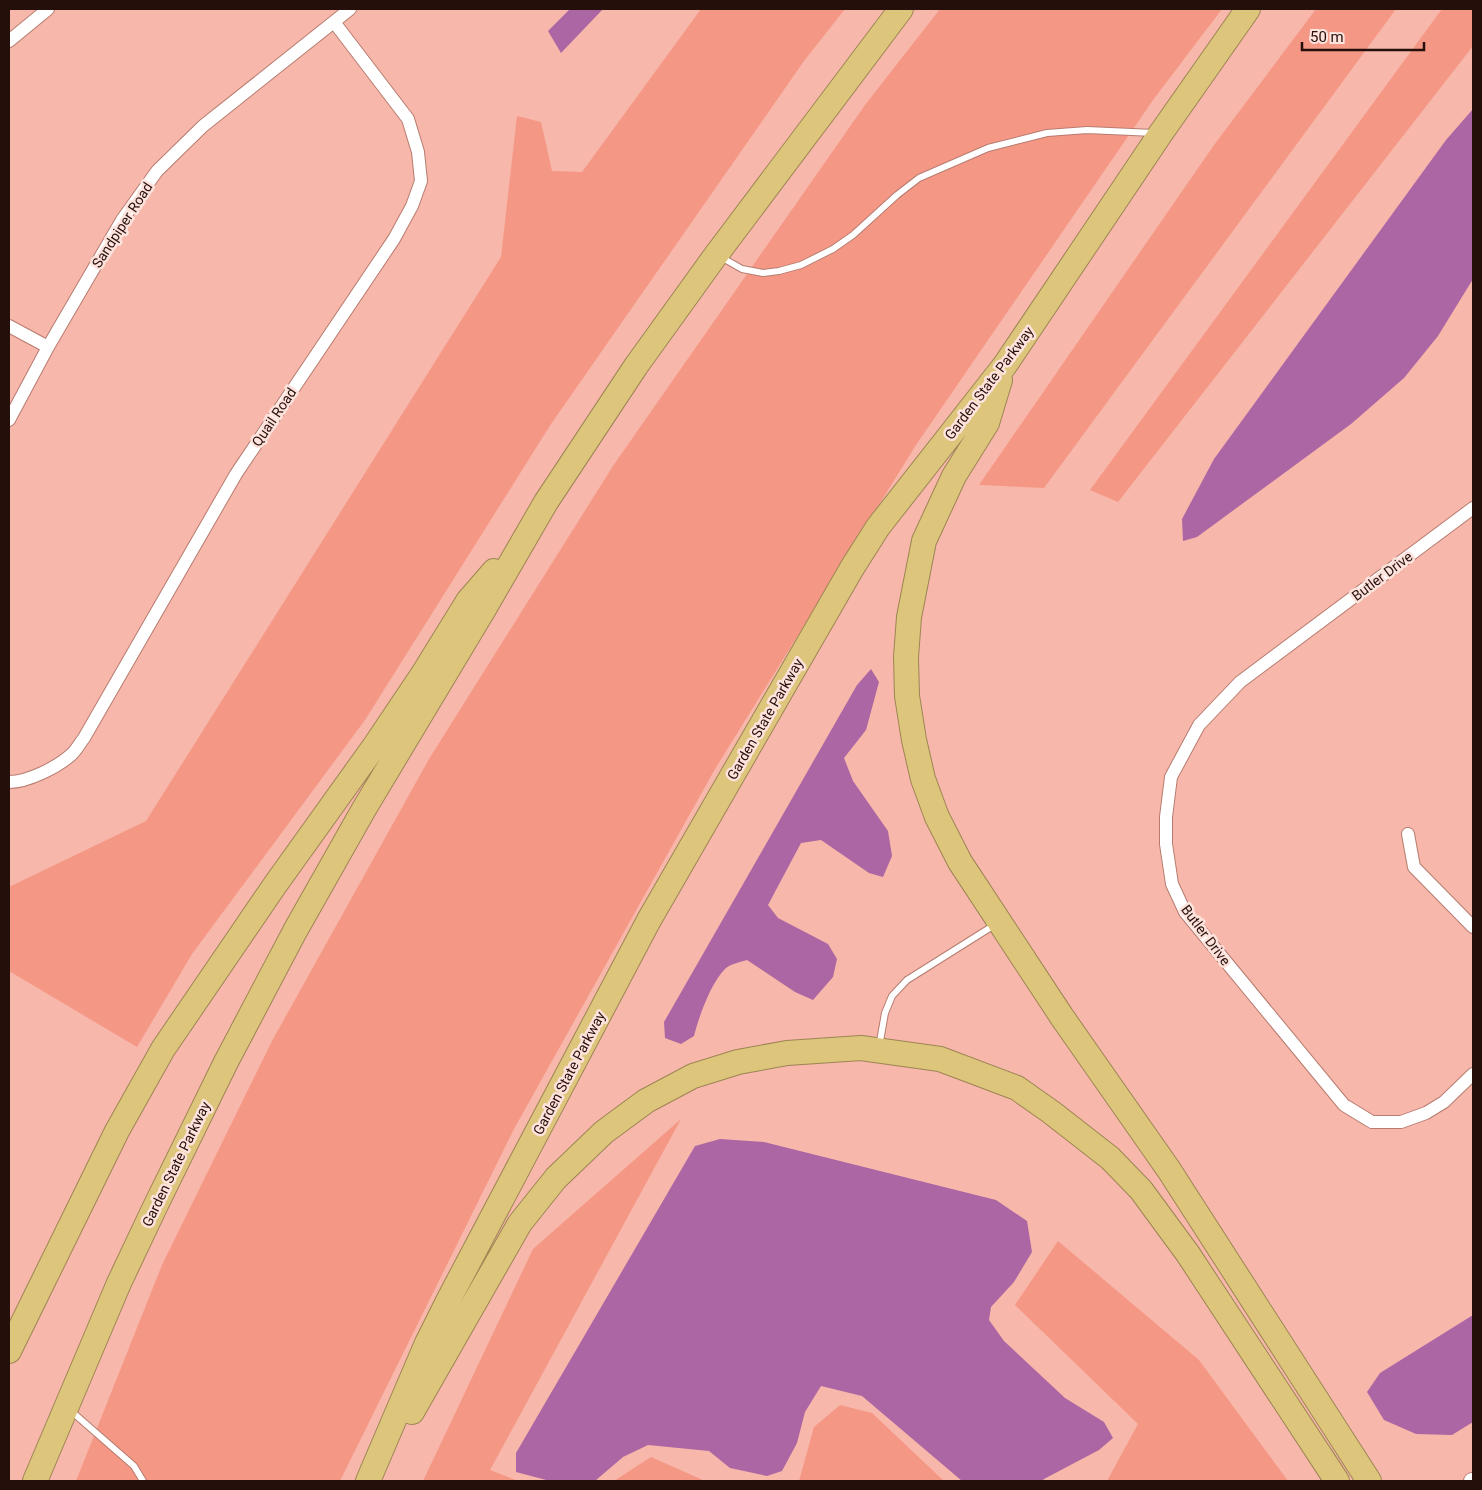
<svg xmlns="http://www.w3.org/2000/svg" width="1482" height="1490" font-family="Roboto,sans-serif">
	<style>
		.green { fill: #f59785 }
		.water { fill: #ad66a4 }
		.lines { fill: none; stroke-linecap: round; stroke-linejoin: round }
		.service-casing { stroke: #b77c70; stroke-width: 8 }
		.minor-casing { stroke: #b77c70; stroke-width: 14 }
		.tertiary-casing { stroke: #b77c70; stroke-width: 18 }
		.motorway-casing { stroke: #9d8554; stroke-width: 26 }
		.service { stroke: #fff; stroke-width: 6 }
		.minor { stroke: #fff; stroke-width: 12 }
		.tertiary { stroke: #fff; stroke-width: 16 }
		.motorway { stroke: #ddc57c; stroke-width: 24 }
		.labels { text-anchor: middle; stroke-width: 5; stroke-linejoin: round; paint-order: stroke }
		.street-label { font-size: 14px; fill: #250f0b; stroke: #fee3dd }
	</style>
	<rect width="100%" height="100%" fill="#f7b7aa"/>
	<path class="green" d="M 701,9 L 845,9 L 804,61 L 551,424 L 365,720 L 192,954 L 137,1047 L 9,971 L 9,887 L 146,821 L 501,257 L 517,116 L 541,122 L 552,171 L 582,172 Z
		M 940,9 L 1222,9 L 1153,100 L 916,445 L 715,769 L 514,1129 L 340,1481 L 76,1481 L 162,1265 L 272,1041 L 429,759 L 613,466 L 865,105 Z
		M 1316,9 L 1396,9 L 1044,488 L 979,485 L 1214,145 Z
		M 1442,9 L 1473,9 L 1473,46 L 1118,502 L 1090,490 Z
		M 681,1119 L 490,1470 L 518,1481 L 423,1481 L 533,1249 Z
		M 1058,1241 L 1199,1360 L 1288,1481 L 1107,1481 L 1138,1424 L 1015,1305 Z
		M 840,1405 L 872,1413 L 944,1481 L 799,1481 L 814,1427 Z
		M 651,1457 L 705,1481 L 614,1481 Z"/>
	<path class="water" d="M 570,9 L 603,9 L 561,53 L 548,31 Z
		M 1473,109 L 1473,279 L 1438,336 L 1404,378 L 1351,424 L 1197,537 L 1183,541 L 1182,519 L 1214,459 L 1446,140 Z
		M 871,669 L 879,682 L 866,730 L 844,758 L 853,781 L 888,831 L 892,856 L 883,877 L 869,873 L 821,840 L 801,843 L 768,905 L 778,918 L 828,944 L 837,959 L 833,977 L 813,1000 L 795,992 L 747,960 C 740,962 730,964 725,969 C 711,983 699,1016 694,1036 L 681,1044 L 665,1038 L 664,1022 L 857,685 Z
		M 720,1139 L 764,1142 L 996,1200 L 1027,1221 L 1032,1252 L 1014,1282 L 991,1307 L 989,1320 L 1004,1341 L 1065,1398 L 1104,1422 L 1113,1438 L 1099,1450 L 1044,1479 L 1042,1481 L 962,1481 L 862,1396 L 821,1386 L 805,1412 L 797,1443 L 782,1471 L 767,1476 L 730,1468 L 709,1451 L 648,1445 L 623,1457 L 595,1481 L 550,1481 L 516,1472 L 516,1453 L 695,1146 Z
		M 1473,1315 L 1473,1422 L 1452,1435 L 1416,1434 L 1384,1420 L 1367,1392 L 1380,1373 Z"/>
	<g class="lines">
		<g class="service-casing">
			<path id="service" d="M 719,256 L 742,269 L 763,273 L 779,271 L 801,265 L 833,249 L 853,235 L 897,195 L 919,178 L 988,148 L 1047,133 L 1087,130 L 1154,133
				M 879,1047 L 885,1013 L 892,996 L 907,980 L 996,924
				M 71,1411 L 134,1466 L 143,1481"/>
		</g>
		<g class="minor-casing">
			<path id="minor" d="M 9,41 L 48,9
				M 9,326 L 48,347
				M 9,420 L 48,347 L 122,220 L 157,171 L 203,126 L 350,9
				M 1473,508 L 1240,682 L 1199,725 L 1171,777 L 1166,817 L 1166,844 L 1172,884 L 1185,912 L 1344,1105 L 1372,1122 L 1401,1122 L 1426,1113 L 1444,1102 L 1473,1074
				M 9,782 C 28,782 58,767 72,754 C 77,749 80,743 84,738 L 236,474 L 394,239 L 412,206 L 421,181 L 418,152 L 408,119 L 334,22
				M 1408,834 L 1414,867 L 1473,927"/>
		</g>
		<g class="tertiary-casing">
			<path id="tertiary" d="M 1472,1481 L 1473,1481"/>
		</g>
		<g class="motorway-casing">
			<path id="motorway" d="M 1000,380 L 987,423 L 954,476 L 924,541 L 909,617 L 906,657 L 907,696 L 914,740 L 923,779 L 937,817 L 960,862 L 1062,1017 L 1169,1170 L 1369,1481
				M 9,1351 L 117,1131 L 163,1049 L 275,885 L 376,744 L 423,674 L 468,601 L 494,571
				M 412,1412 L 520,1223 L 556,1178 L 604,1132 L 646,1101 L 693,1076 L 738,1062 L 787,1053 L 861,1048 L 940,1059 L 1017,1088 L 1051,1112 L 1110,1158 L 1141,1190 L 1188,1254 L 1337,1481
				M 35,1481 L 119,1283 L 154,1209 L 226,1062 L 295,931 L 364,809 L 484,609 L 546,502 L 636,366 L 716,255 L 901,9
				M 368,1481 L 427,1343 L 449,1299 L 649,920 L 852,568 L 878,527 L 1005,365 L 1161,133 L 1248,9"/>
		</g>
		<use href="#service" class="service"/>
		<use href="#minor" class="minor"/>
		<use href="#tertiary" class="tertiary"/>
		<use href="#motorway" class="motorway"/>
	</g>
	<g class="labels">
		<g class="street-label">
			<text transform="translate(122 225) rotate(-57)" y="5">Sandpiper Road</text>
			<text transform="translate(989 383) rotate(-53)" y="5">Garden State Parkway</text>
			<text transform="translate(274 417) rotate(-56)" y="5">Quail Road</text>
			<text transform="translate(1382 576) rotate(-37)" y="5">Butler Drive</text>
			<text transform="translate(765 719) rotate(-60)" y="5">Garden State Parkway</text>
			<text transform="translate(1206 935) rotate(53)" y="5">Butler Drive</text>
			<text transform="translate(569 1073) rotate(-62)" y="5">Garden State Parkway</text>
			<text transform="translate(176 1164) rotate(-64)" y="5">Garden State Parkway</text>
		</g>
	</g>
	<rect width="1482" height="1490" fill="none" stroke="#250f0b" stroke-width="20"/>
	<path d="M1302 42v8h122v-8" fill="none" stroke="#250f0b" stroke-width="2.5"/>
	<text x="1310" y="42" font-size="15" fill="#250f0b" stroke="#fee3dd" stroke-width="4" paint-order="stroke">50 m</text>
</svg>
